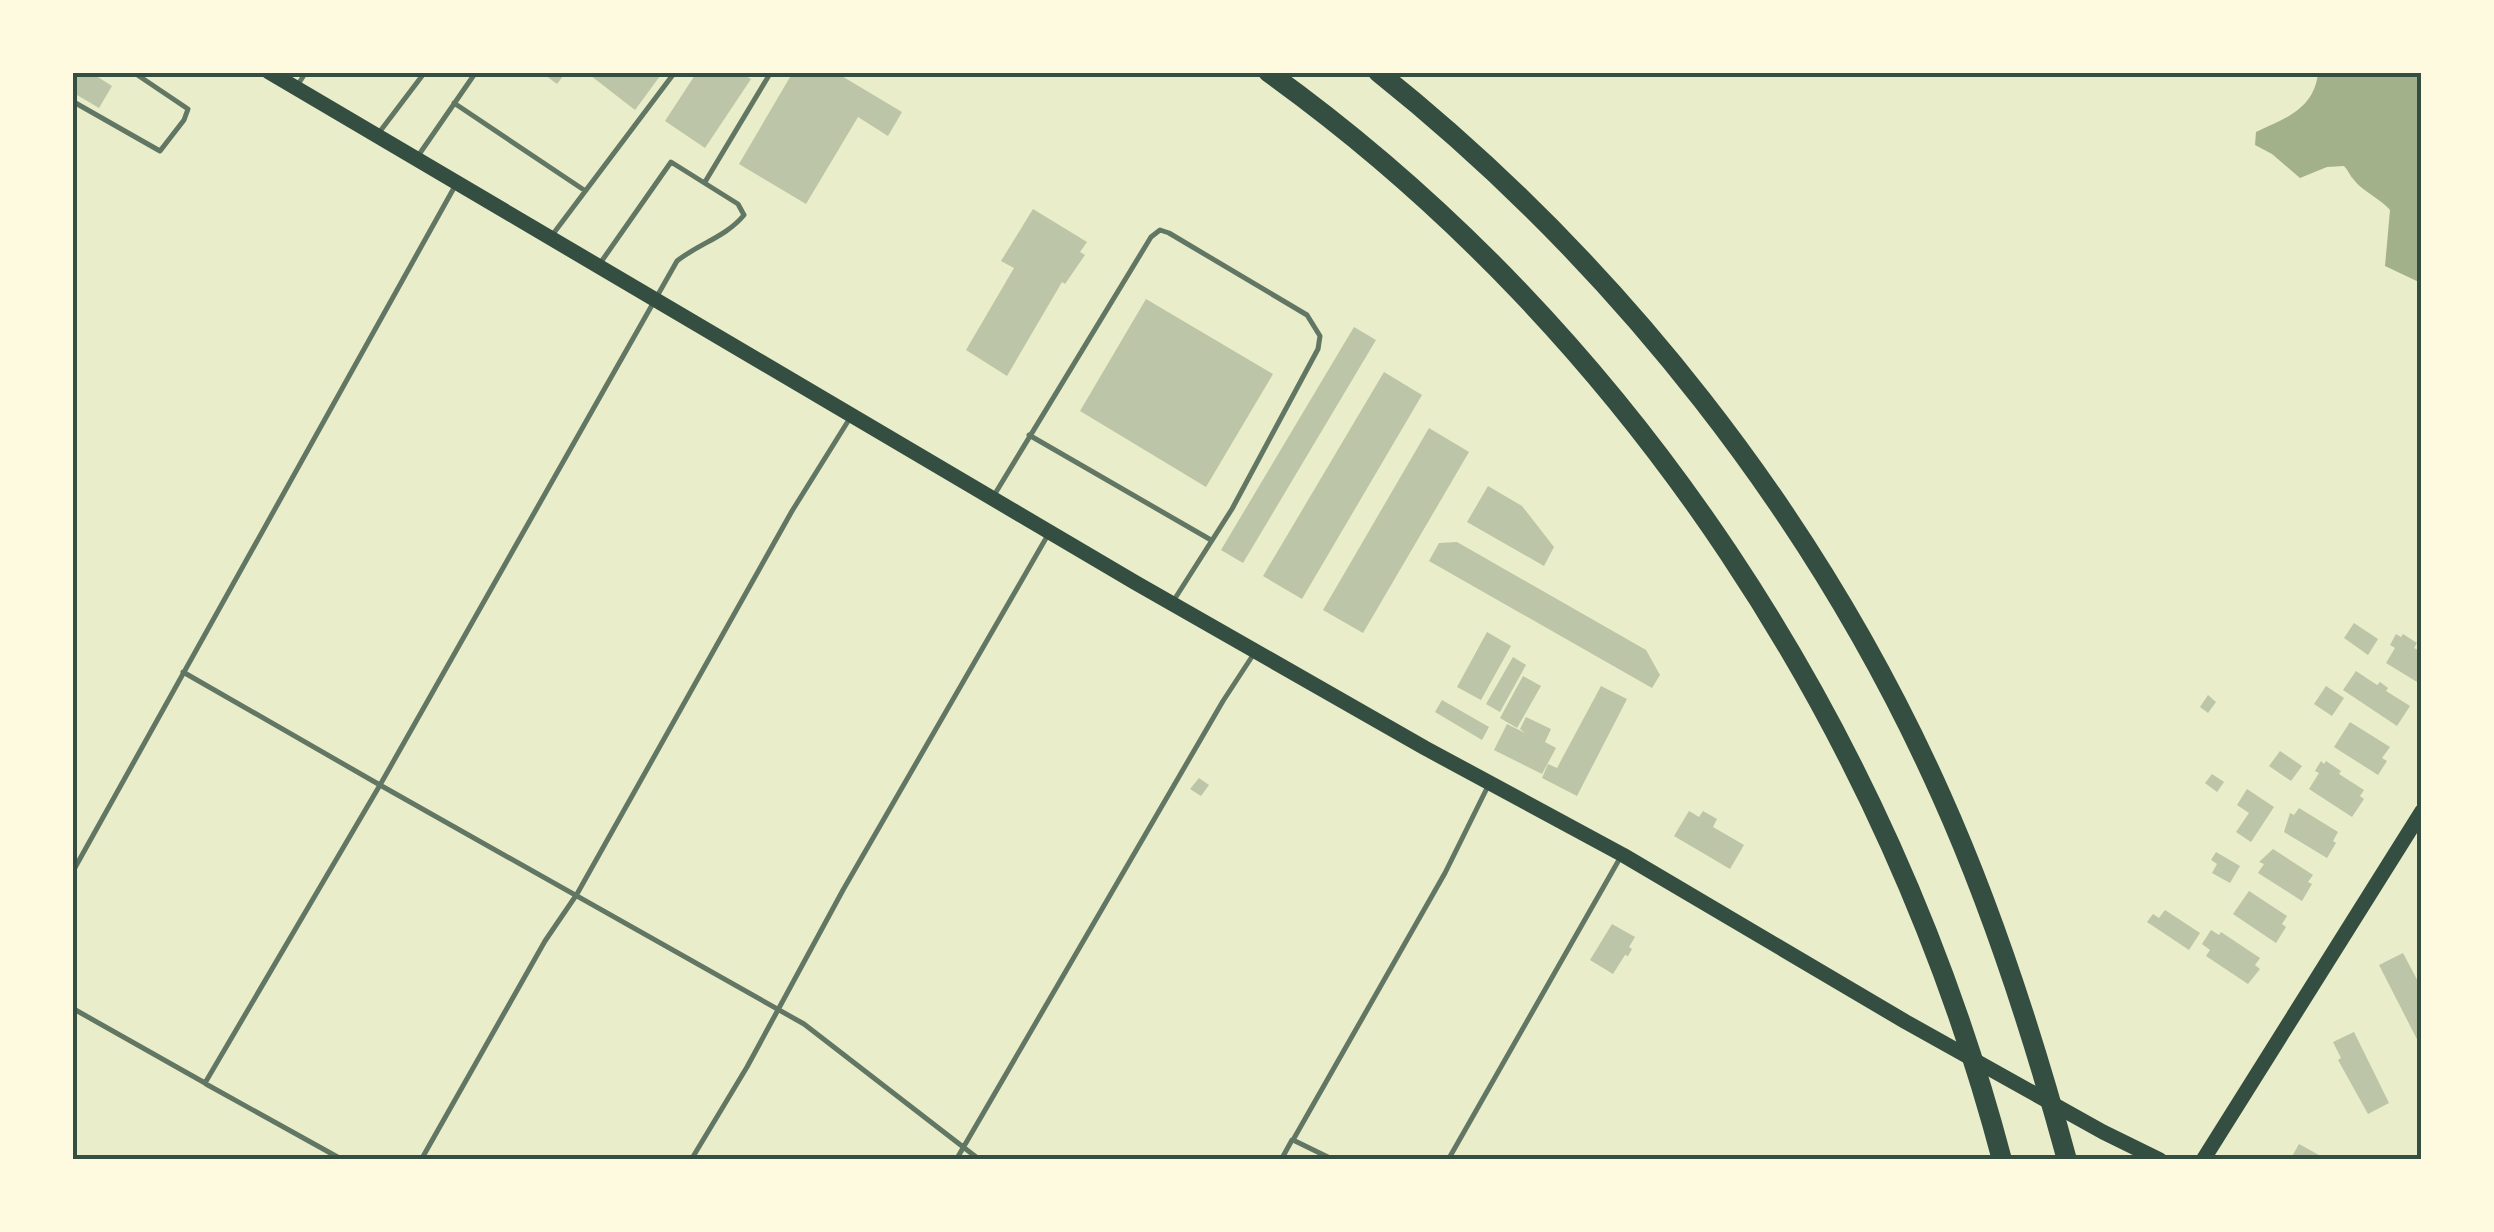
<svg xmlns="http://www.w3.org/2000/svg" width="2494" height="1232" font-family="Montserrat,sans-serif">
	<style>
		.water { fill: #a3b18a }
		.building { fill: #bcc5a7 }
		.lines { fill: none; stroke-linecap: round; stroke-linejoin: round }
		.service { stroke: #617663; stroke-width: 5 }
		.secondary { stroke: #344e41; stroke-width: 15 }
		.motorway { stroke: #344e41; stroke-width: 20 }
		.neatline { fill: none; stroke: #344e41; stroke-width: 4 }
	</style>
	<rect width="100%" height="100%" fill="#e9edc9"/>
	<path class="water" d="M 2318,73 L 2421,73 L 2421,283 L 2385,266 L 2390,210 C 2380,198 2363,192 2354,180 C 2350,176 2348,170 2344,166 L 2327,167 L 2300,178 L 2272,154 L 2255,145 L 2256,132 C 2286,118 2314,109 2318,73 Z"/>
	<path class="building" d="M 80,72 L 90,72 L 112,86 L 99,108 L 72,92 L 72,84 Z
		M 541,72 L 566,72 L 557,84 Z
		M 586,72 L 663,72 L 635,110 Z
		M 697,72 L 746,72 L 744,75 L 751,79 L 705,148 L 665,121 Z
		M 793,72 L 835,72 L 902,112 L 888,136 L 858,117 L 806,204 L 739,164 Z
		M 1033,209 L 1087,242 L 1080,252 L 1085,255 L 1065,284 L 1062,282 L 1007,376 L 966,350 L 1014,268 L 1001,261 Z
		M 1146,299 L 1273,374 L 1206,487 L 1080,411 Z
		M 1354,327 L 1376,340 L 1243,563 L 1221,550 Z
		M 1384,372 L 1422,395 L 1302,599 L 1263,576 Z
		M 1429,428 L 1469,452 L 1363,633 L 1323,610 Z
		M 1488,486 L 1522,506 L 1554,547 L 1544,566 L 1467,522 Z
		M 1457,542 L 1646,650 L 1660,675 L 1652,688 L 1429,561 L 1439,543 Z
		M 2354,623 L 2378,639 L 2368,655 L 2344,638 Z
		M 1487,632 L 1511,646 L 1481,700 L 1457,687 Z
		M 2396,634 L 2401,637 L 2403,634 L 2417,643 L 2414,648 L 2422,652 L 2422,685 L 2386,663 L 2395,648 L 2390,645 Z
		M 1513,657 L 1526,665 L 1500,712 L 1486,704 Z
		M 2356,671 L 2377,685 L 2380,682 L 2388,688 L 2386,691 L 2410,706 L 2397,726 L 2343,690 Z
		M 1523,676 L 1541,686 L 1517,728 L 1500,718 Z
		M 1601,686 L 1627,699 L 1577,796 L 1542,778 L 1548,764 L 1557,768 Z
		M 2326,686 L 2344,698 L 2332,716 L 2314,704 Z
		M 2208,695 L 2216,702 L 2208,713 L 2200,707 Z
		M 1442,700 L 1489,727 L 1482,740 L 1435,712 Z
		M 1526,717 L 1551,729 L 1545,742 L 1556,748 L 1542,774 L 1494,750 L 1507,724 L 1525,733 L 1520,729 Z
		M 2350,722 L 2390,747 L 2382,758 L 2387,761 L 2378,775 L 2334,747 Z
		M 2280,751 L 2302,766 L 2291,781 L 2269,766 Z
		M 2321,761 L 2324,764 L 2326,761 L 2341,771 L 2339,774 L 2364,790 L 2360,796 L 2364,799 L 2352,817 L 2309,789 L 2319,773 L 2315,771 Z
		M 2212,774 L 2224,782 L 2217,792 L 2205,783 Z
		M 1199,778 L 1209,785 L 1201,796 L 1190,789 Z
		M 2247,789 L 2274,807 L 2251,842 L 2236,832 L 2249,813 L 2237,805 Z
		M 2299,808 L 2338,832 L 2333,841 L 2336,843 L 2327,858 L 2284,832 L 2290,813 L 2294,815 Z
		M 1689,811 L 1699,817 L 1703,811 L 1717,819 L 1713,827 L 1744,845 L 1730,869 L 1674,836 Z
		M 2273,849 L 2313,875 L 2308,882 L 2312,884 L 2302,901 L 2258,873 L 2264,864 L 2259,862 Z
		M 2216,852 L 2240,866 L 2230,883 L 2212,873 L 2217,864 L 2211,860 Z
		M 2249,891 L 2287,916 L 2282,924 L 2286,927 L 2276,943 L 2233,914 Z
		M 2165,910 L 2200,933 L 2189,950 L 2147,922 L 2153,914 L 2159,918 Z
		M 1612,924 L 1635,937 L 1629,947 L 1632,949 L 1628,956 L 1625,955 L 1613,974 L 1590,960 Z
		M 2211,930 L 2219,935 L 2221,932 L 2260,958 L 2255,965 L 2260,969 L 2248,984 L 2206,956 L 2210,950 L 2202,944 Z
		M 2403,953 L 2422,989 L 2422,1049 L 2379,965 Z
		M 2354,1032 L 2389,1103 L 2368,1114 L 2338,1060 L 2341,1058 L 2333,1042 Z
		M 2299,1144 L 2328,1160 L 2290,1160 Z"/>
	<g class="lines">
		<path class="service" d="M 297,86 L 306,72
			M 72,101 L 160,151 L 184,120 L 188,109 L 133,72
			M 454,103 L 584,190
			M 378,134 L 425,72
			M 418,156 L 476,72
			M 705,182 L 771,72
			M 553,234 L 675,72
			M 601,262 L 671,162 L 738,204 L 744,215 C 726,237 698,244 677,261 L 380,785 L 804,1024 L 980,1160
			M 1029,435 L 1211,540
			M 993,497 L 1151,237 L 1160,230 L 1169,233 L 1307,315 L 1320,336 L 1318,349 L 1232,509 L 1174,600
			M 72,873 L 455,186
			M 72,1008 L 205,1083 L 380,785 L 183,672
			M 206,1084 L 343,1160
			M 421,1160 L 545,941 L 577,894 L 792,511 L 850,418
			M 691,1160 L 747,1067 L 843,890 L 1049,533
			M 956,1160 L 1223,701 L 1255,652
			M 1281,1160 L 1292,1140
			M 1334,1160 L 1293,1140 L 1445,873 L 1489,784
			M 1448,1160 L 1620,858"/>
		<path class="secondary" d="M 269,72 L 1136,583 L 1425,748 L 1623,855 L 1906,1022 L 2103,1132 L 2160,1160
			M 2203,1160 L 2422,811"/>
		<path class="motorway" d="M 1268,72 C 1630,332 1889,731 2002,1160
			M 1378,72 C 1617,263 1816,515 1941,795 C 1994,913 2033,1035 2067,1160"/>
	</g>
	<rect width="2494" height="1232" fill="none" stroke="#fefae0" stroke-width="150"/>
	<rect x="75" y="75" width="2344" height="1082" class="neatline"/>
</svg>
